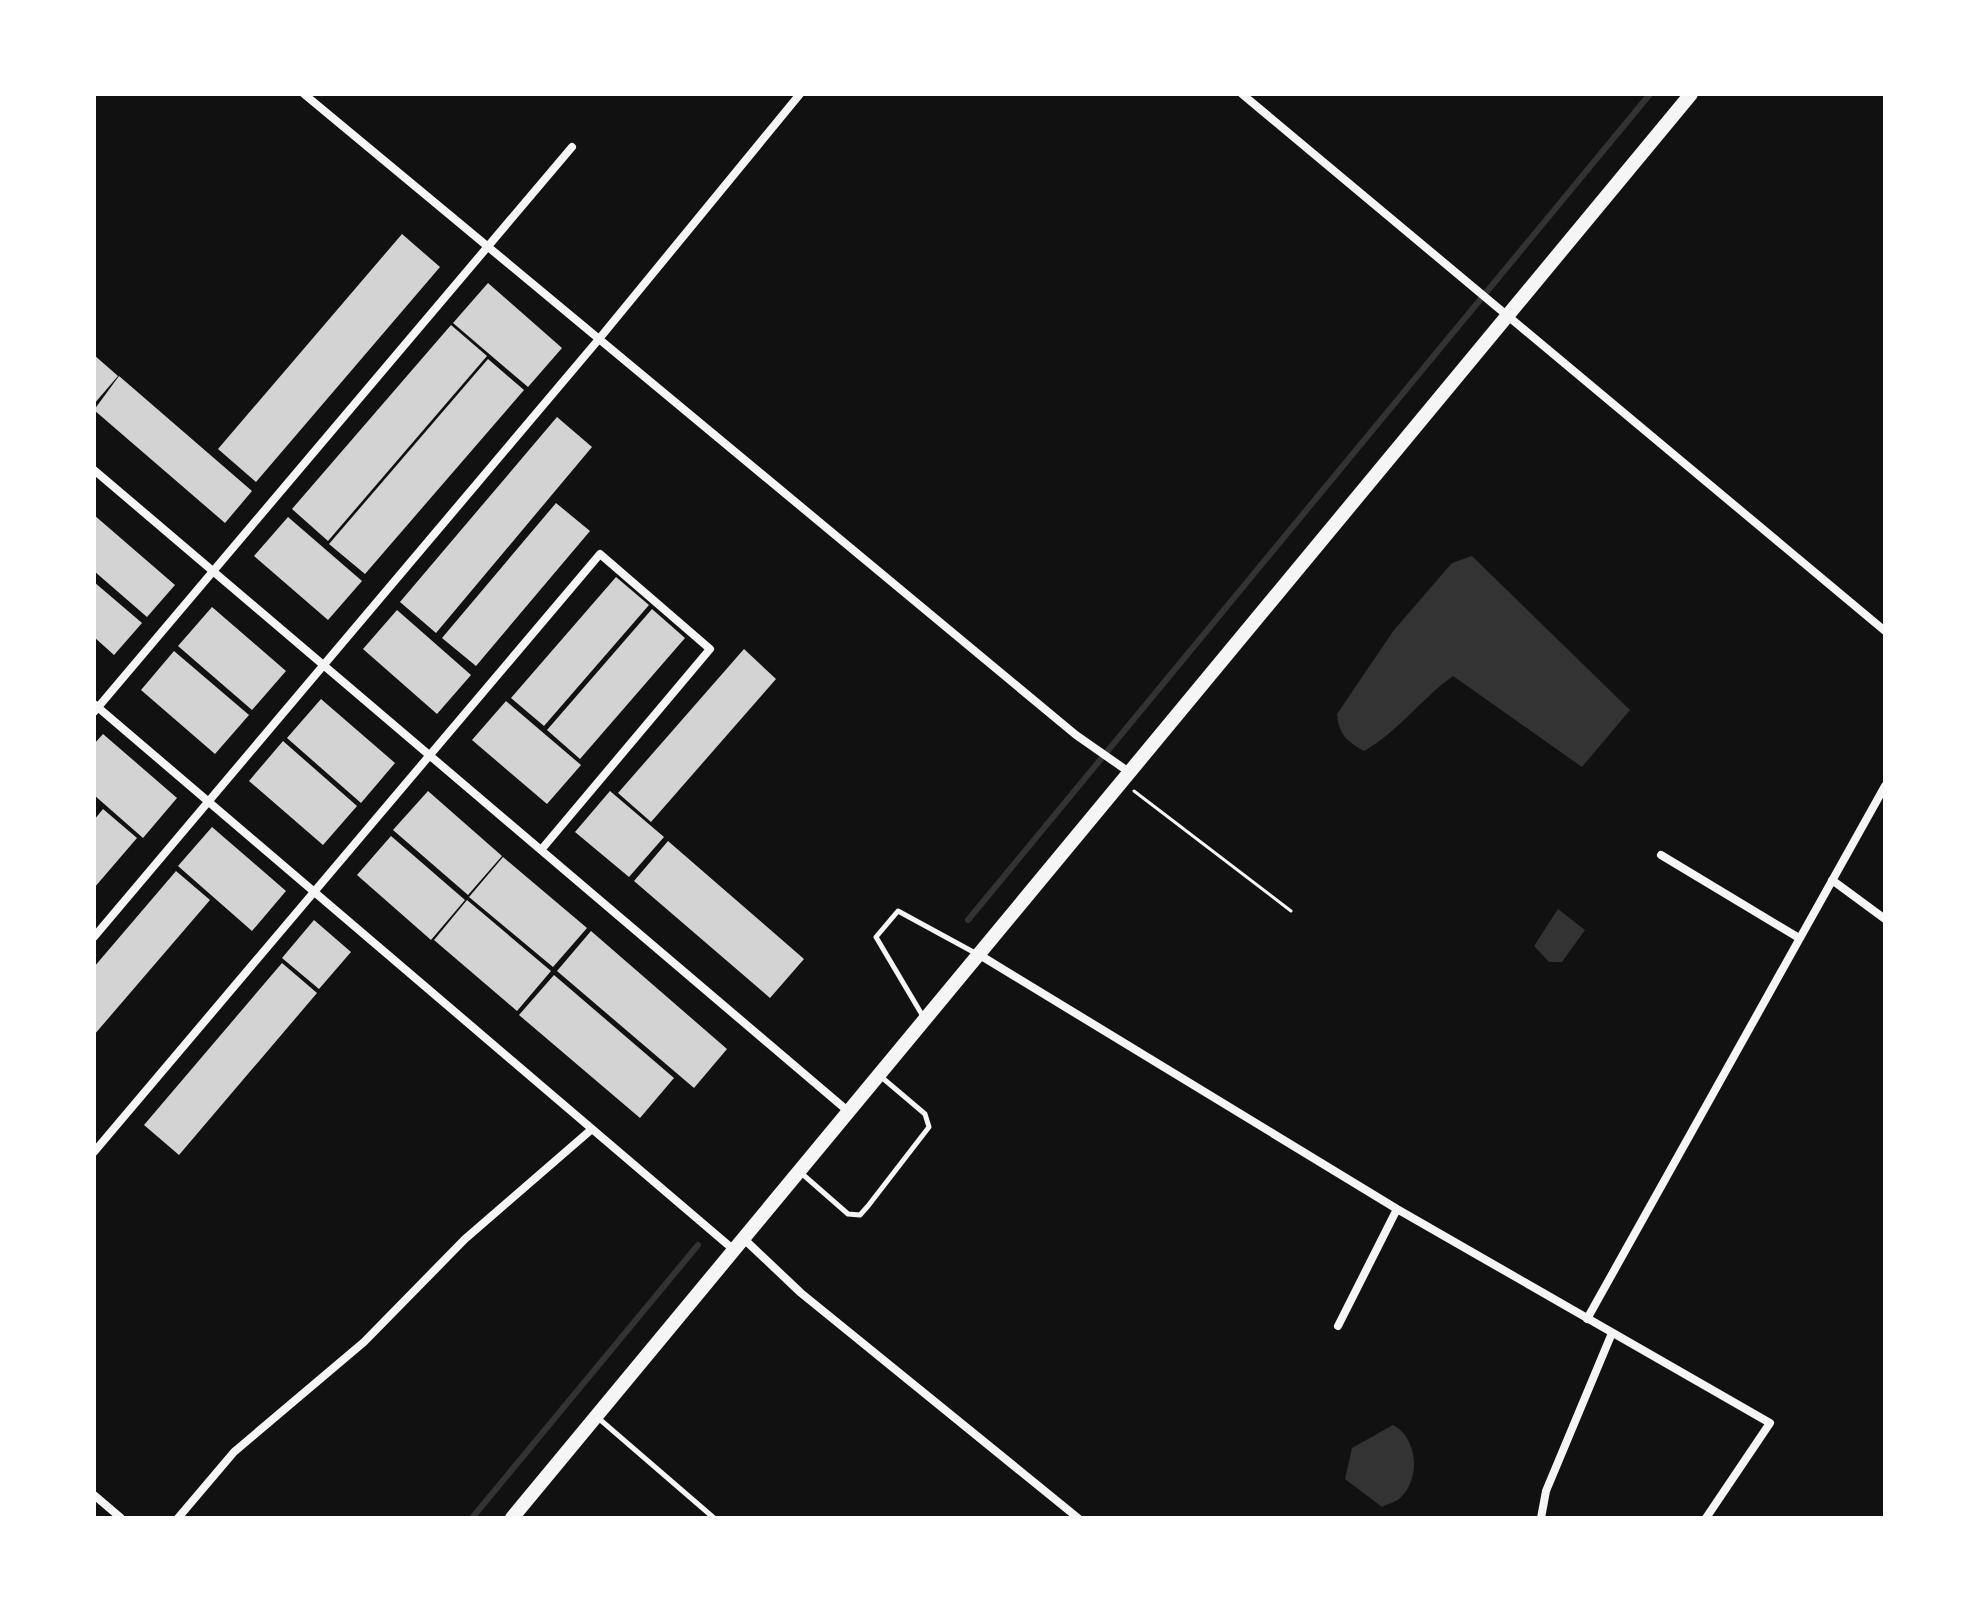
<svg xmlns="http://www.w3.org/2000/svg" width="1979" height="1612" font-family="Barlow,sans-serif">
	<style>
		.water { fill: #333 }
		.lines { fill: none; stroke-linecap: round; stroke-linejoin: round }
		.stream { stroke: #333; stroke-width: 6 }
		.building { fill: #d3d3d3 }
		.path { stroke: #f5f5f5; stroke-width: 3 }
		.service { stroke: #f5f5f5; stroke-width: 5 }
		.minor { stroke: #f5f5f5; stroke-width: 8 }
		.secondary { stroke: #f5f5f5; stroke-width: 14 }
	</style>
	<rect width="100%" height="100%" fill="#111"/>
	<path class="water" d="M 1472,556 L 1630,710 L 1582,767 L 1453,676 C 1421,699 1398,732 1364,751 C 1347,741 1339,735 1337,714 L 1394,630 L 1452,563 Z
		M 1558,909 L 1585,930 L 1562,962 L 1549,962 L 1534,946 Z
		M 1393,1425 C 1417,1437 1422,1478 1400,1498 C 1396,1502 1387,1504 1382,1507 L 1345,1479 L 1352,1448 Z"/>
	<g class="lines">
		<path class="stream" d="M 968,920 L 1650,94
			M 472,1518 L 698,1245"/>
	</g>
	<path class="building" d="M 402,234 L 440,267 L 256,482 L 218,449 Z
		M 488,283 L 562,348 L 528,387 L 453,323 Z
		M 451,325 L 487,356 L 328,541 L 292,509 Z
		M 94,355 L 118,376 L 94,404 Z
		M 488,359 L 524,390 L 365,574 L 329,544 Z
		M 119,376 L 252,491 L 225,523 L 94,410 Z
		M 557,417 L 592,447 L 436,633 L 400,602 Z
		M 556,503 L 590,531 L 476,666 L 442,638 Z
		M 94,515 L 175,585 L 147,617 L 94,571 Z
		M 288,517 L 362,581 L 328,620 L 254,556 Z
		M 616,577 L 649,605 L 544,726 L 511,698 Z
		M 94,582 L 142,623 L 114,655 L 94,637 Z
		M 212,607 L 286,671 L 252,710 L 178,646 Z
		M 652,609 L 685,638 L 580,759 L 547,730 Z
		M 397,610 L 471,675 L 437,714 L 363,649 Z
		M 744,649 L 776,679 L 651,822 L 618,793 Z
		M 174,651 L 249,715 L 215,754 L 141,690 Z
		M 321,699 L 395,763 L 361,803 L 287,738 Z
		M 506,701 L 581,765 L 547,804 L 472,740 Z
		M 103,734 L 177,798 L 143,838 L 94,795 L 94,744 Z
		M 283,741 L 357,806 L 323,845 L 249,781 Z
		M 428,791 L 502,856 L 468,895 L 393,830 Z
		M 610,791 L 664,837 L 629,877 L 575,832 Z
		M 103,809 L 137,838 L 94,888 L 94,820 Z
		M 212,827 L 286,891 L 252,931 L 178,866 Z
		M 391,836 L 465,900 L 431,940 L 357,875 Z
		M 668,841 L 804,959 L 770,998 L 634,881 Z
		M 503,857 L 587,928 L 553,967 L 469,897 Z
		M 176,871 L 210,900 L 94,1035 L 94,967 Z
		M 467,900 L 551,971 L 517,1011 L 434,940 Z
		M 314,920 L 351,952 L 319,989 L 282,958 Z
		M 591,931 L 727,1049 L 694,1088 L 557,971 Z
		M 282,963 L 317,993 L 179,1155 L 144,1125 Z
		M 554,975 L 674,1078 L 640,1118 L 519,1015 Z"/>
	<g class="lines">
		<path class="path" d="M 1134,791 L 1291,911"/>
		<path class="service" d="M 924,1018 L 876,937 L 898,911 L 977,954
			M 800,1172 L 848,1214 L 860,1215 L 868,1206 L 929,1127 L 925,1114 L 879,1075
			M 597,1417 L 714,1518"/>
		<path class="minor" d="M 304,94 L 1076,735 L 1129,772
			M 1242,94 L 1885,631
			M 94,470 L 849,1112
			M 94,704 L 734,1250
			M 94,712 L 572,147
			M 1661,855 L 1799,938
			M 1832,880 L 1885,919
			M 94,937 L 599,339 L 800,94
			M 978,954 L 1397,1209 L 1770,1423 L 1706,1518
			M 94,1152 L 600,554 L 710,649 L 541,850
			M 744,1239 L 801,1293 L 1078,1518
			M 1587,1319 L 1885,786
			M 1338,1326 L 1397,1209
			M 94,1495 L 121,1518
			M 178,1518 L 234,1452 L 364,1342 L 465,1239 L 592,1129
			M 1541,1518 L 1546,1491 L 1612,1333"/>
		<path class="secondary" d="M 512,1518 L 1691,94"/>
	</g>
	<rect width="1979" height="1612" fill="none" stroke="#ffffff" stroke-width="192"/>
</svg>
